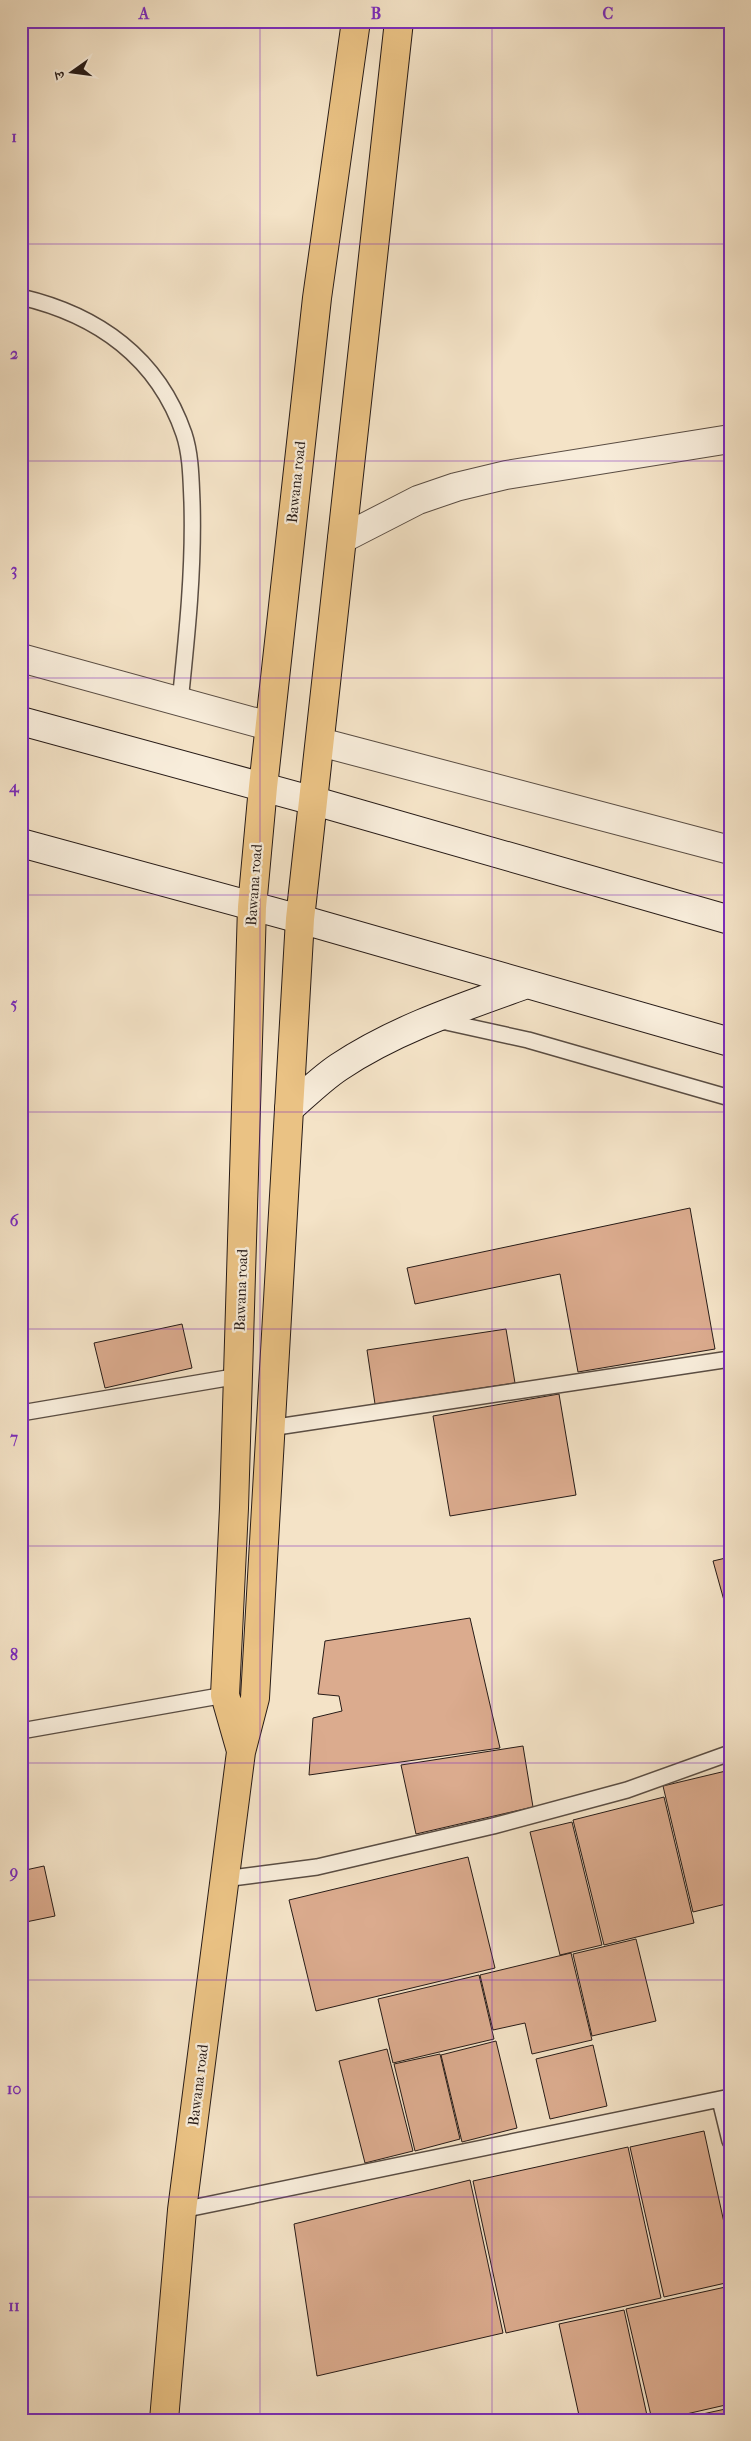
<svg xmlns="http://www.w3.org/2000/svg" width="751" height="2441" font-family="'IM FELL French Canon','Noto Serif Devanagari',serif">
	<style>
		.building { fill: #dbab8e; stroke: #271b17 }
		.lines { fill: none; stroke-linecap: round; stroke-linejoin: round }
		.lane-casing { stroke: #5a4d43; stroke-width: 18 }
		.street-casing { stroke: #5a4d43; stroke-width: 30 }
		.secondary-casing { stroke: #271b17; stroke-width: 30 }
		.primary-casing { stroke: #271b17; stroke-width: 30 }
		.lane { stroke: #f8eddb; stroke-width: 15 }
		.street { stroke: #f8eddb; stroke-width: 28 }
		.secondary { stroke: #f8eddb; stroke-width: 28 }
		.primary { stroke: #eac284; stroke-width: 28 }
		.grid { fill: none; stroke: #7b2cbf; stroke-width: 1; stroke-opacity: 0.55 }
		.labels { text-anchor: middle; stroke-width: 4.5; stroke-linejoin: round; paint-order: stroke }
		.street-label { font-size: 15px; fill: #271b17; stroke: #f8eddb }
		.neatline { fill: none; stroke: #7b2cbf; stroke-width: 2 }
		.grid-label { font-size: 16px; text-anchor: middle; font-weight: bold; fill: #7b2cbf }
	</style>
	<rect width="100%" height="100%" fill="#f4e3c7"/>
	<filter id="stains"><feTurbulence type="fractalNoise" baseFrequency=".004" numOctaves="4"/><feColorMatrix values="0 0 0 0 .2 0 0 0 0 .09 0 0 0 0 .02 0 0 0 .5 -.17"/></filter>
	<radialGradient id="worn" r=".72"><stop offset=".6" stop-color="#630" stop-opacity="0"/><stop offset="1" stop-color="#630" stop-opacity=".3"/></radialGradient>
	<path class="building" d="M 690,1208 L 715,1349 L 578,1372 L 560,1274 L 415,1304 L 407,1268 Z
		M 182,1324 L 192,1368 L 105,1388 L 94,1343 Z
		M 506,1329 L 515,1383 L 375,1404 L 367,1350 Z
		M 559,1394 L 576,1495 L 450,1516 L 433,1416 Z
		M 730,1557 L 730,1622 L 713,1561 Z
		M 470,1618 L 500,1748 L 309,1775 L 313,1718 L 342,1711 L 339,1696 L 318,1694 L 325,1641 Z
		M 523,1746 L 533,1807 L 416,1834 L 401,1765 Z
		M 730,1770 L 730,1903 L 693,1912 L 663,1786 Z
		M 664,1797 L 694,1923 L 604,1945 L 573,1820 Z
		M 572,1822 L 602,1945 L 560,1955 L 530,1832 Z
		M 468,1857 L 495,1968 L 316,2011 L 289,1900 Z
		M 44,1866 L 55,1916 L 21,1923 L 21,1871 Z
		M 636,1939 L 656,2021 L 592,2036 L 573,1954 Z
		M 571,1953 L 592,2040 L 532,2054 L 525,2023 L 493,2030 L 480,1975 Z
		M 479,1975 L 494,2039 L 393,2063 L 378,1999 Z
		M 496,2041 L 517,2128 L 462,2142 L 441,2055 Z
		M 593,2045 L 607,2106 L 550,2119 L 536,2059 Z
		M 387,2049 L 413,2151 L 365,2163 L 339,2061 Z
		M 440,2054 L 460,2139 L 415,2151 L 394,2064 Z
		M 704,2131 L 730,2250 L 730,2282 L 664,2297 L 630,2147 Z
		M 628,2147 L 661,2298 L 506,2333 L 473,2181 Z
		M 470,2180 L 503,2333 L 317,2376 L 294,2224 Z
		M 730,2286 L 730,2404 L 660,2420 L 652,2420 L 626,2309 Z
		M 624,2310 L 648,2420 L 580,2420 L 559,2324 Z
		M 730,2408 L 730,2420 L 675,2420 Z"/>
	<g class="lines">
		<g class="lane-casing">
			<path id="lane" d="M 21,297 C 98,315 158,358 184,434 C 191,455 191,480 192,502 C 194,569 187,635 180,702
				M 437,1020 L 528,1040 L 730,1098
				M 21,1413 L 239,1376
				M 270,1428 L 730,1359
				M 21,1731 L 225,1695
				M 224,1879 L 317,1867 L 493,1826 L 627,1790 L 730,1753
				M 720,2100 L 730,2141
				M 182,2210 L 730,2097"/>
		</g>
		<g class="street-casing">
			<path id="street" d="M 342,539 L 418,500 L 456,487 L 506,475 L 730,439
				M 21,658 L 269,726
				M 320,742 L 730,850"/>
		</g>
		<g class="secondary-casing">
			<path id="secondary" d="M 21,721 L 325,804 L 730,920
				M 21,843 L 300,919 L 730,1042
				M 289,1109 C 305,1095 321,1079 339,1067 C 396,1029 463,1007 527,984"/>
		</g>
		<g class="primary-casing">
			<path id="primary" d="M 241,1751 L 225,1695 L 234,1508 L 252,907 L 263,787 L 317,298 L 356,21
				M 164,2420 L 182,2210 L 241,1752 L 255,1698 L 300,919 L 399,21"/>
		</g>
		<use href="#lane" class="lane"/>
		<use href="#street" class="street"/>
		<use href="#secondary" class="secondary"/>
		<use href="#primary" class="primary"/>
	</g>
	<path class="grid" d="M 260,21 L 260,2420M 492,21 L 492,2420M 21,244 L 730,244M 21,461 L 730,461M 21,678 L 730,678M 21,895 L 730,895M 21,1112 L 730,1112M 21,1329 L 730,1329M 21,1546 L 730,1546M 21,1763 L 730,1763M 21,1980 L 730,1980M 21,2197 L 730,2197"/>
	<g class="labels">
		<g class="street-label">
			<text transform="translate(296 482) rotate(-84)" y="5">Bawana road</text>
			<text transform="translate(254 885) rotate(-86)" y="5">Bawana road</text>
			<text transform="translate(241 1290) rotate(-88)" y="5">Bawana road</text>
			<text transform="translate(198 2085) rotate(-83)" y="5">Bawana road</text>
		</g>
	</g>
	<rect width="751" height="2441" fill="none" stroke="#f4e3c7" stroke-width="55"/>
	<g transform="translate(72 72) rotate(256)" stroke="#f8eddb" stroke-width="4" paint-order="stroke">
	<path d="M0-4L9 19L0 12L-9 19Z" fill="#271b17"/>
	<text y="-8" font-size="14" font-weight="bold" text-anchor="middle" fill="#271b17">उ</text>
	</g>
	<rect x="28" y="28" width="696" height="2386" class="neatline"/>
	<g class="grid-label">
		<text x="144" y="19">A</text>
		<text x="376" y="19">B</text>
		<text x="608" y="19">C</text>
		<text x="14" y="142">1</text>
		<text x="14" y="359">2</text>
		<text x="14" y="575">3</text>
		<text x="14" y="792">4</text>
		<text x="14" y="1009">5</text>
		<text x="14" y="1226">6</text>
		<text x="14" y="1443">7</text>
		<text x="14" y="1660">8</text>
		<text x="14" y="1877">9</text>
		<text x="14" y="2094">10</text>
		<text x="14" y="2311">11</text>
	</g>
	<rect width="100%" height="100%" filter="url(#stains)"/>
	<rect width="100%" height="100%" fill="url(#worn)"/>
</svg>
